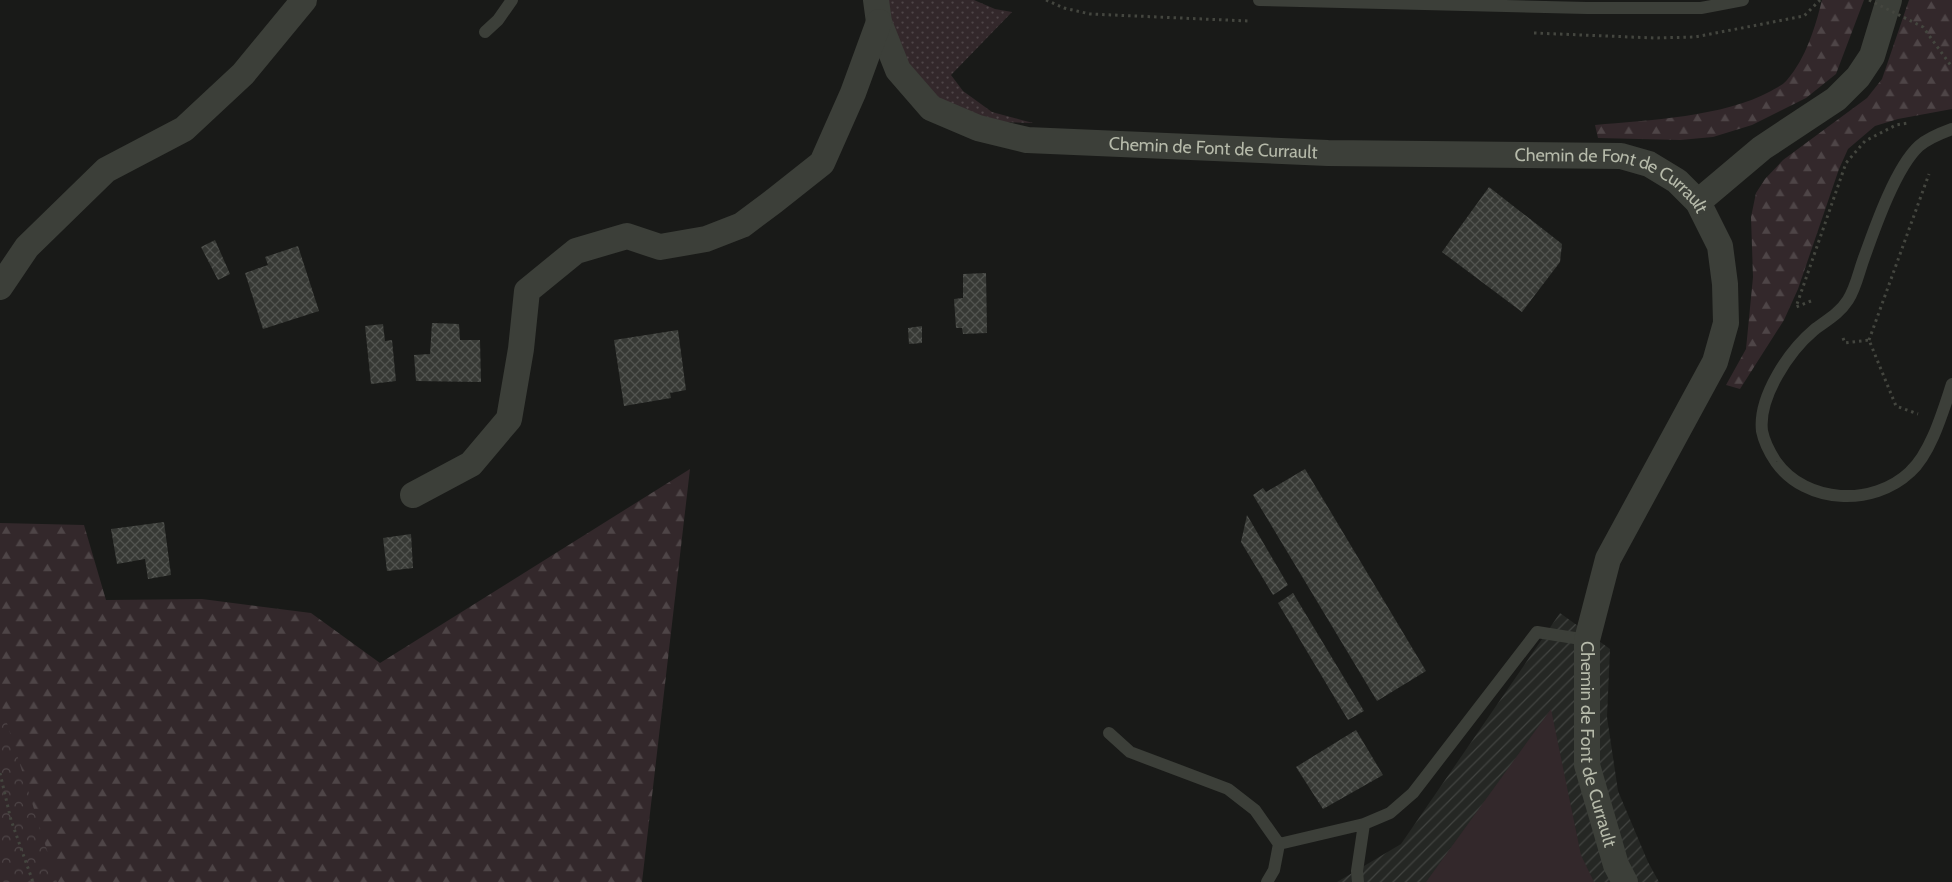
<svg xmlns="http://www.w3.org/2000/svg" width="1952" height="882" font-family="Cabin,sans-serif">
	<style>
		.industrial { fill: url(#industrial-furrows) }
		.grass { fill: url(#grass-dots) }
		.forest { fill: url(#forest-firs) }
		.park { fill: url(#park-crowns) }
		.pitch { fill: #33282b }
		.building { fill: url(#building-cross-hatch) }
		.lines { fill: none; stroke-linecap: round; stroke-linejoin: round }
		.path { stroke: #44463f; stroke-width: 3; stroke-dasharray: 2.5 4; stroke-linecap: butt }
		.lane { stroke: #3c3f39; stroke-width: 12 }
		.street { stroke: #3c3f39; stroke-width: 26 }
		.path-bridge { stroke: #44463f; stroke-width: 3; stroke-dasharray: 2.5 4; stroke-linecap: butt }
		.labels { text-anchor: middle; stroke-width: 5; stroke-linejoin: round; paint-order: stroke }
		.street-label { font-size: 18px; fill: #b6baaa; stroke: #141513 }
	</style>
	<defs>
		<pattern id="industrial-furrows" width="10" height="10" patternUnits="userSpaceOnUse" patternTransform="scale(1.25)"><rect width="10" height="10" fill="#252724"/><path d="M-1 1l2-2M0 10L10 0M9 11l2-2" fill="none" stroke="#424441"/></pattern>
		<pattern id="grass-dots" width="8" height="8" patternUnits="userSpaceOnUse" patternTransform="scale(1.25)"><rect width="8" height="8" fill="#33282b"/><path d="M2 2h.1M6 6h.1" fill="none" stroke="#4e4547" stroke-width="1.8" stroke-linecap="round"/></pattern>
		<pattern id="forest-firs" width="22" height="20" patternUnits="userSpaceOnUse" patternTransform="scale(1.25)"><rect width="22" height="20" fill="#33282b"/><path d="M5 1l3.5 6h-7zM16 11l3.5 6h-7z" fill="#4e4547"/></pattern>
		<pattern id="park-crowns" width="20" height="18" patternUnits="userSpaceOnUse" patternTransform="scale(1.25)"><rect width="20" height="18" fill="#33282b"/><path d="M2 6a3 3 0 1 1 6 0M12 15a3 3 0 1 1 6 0" fill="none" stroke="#4e4547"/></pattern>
		<pattern id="building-cross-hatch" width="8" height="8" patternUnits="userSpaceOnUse" patternTransform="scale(1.25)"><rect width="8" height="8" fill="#373935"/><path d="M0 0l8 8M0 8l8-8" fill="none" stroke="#525450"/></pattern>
	</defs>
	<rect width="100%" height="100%" fill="#191a18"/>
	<path class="industrial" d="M 1560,613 L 1610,649 L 1607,717 L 1618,791 L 1648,862 L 1659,882 L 1337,882 L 1401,844 Z"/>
	<path class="grass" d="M 887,0 L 974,0 L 995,9 L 1012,12 L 951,75 L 963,91 L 992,112 L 1033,123 L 1000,122 L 968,115 L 939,99 L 906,62 L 896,39 Z"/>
	<path class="forest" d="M 1822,0 L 1864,0 L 1836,74 L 1806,98 L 1752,125 L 1713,137 L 1680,140 L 1598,138 L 1595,125 C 1648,120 1724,117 1771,91 C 1776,88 1783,85 1787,80 C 1806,58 1815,28 1822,0 Z
		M 1909,0 L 1952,0 L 1952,109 L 1898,119 L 1875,126 L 1848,149 L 1839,169 L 1798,289 L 1784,320 L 1740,389 L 1726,385 L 1746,349 L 1753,277 L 1751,217 L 1756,193 L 1765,179 L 1783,160 L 1867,98 L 1882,79 Z
		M 690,469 L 642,882 L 0,882 L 0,523 L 84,525 L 106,600 L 202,599 L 311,613 L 380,663 Z"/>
	<path class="park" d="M 0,701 L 57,882 L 0,882 Z"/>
	<path class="pitch" d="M 1551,709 L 1581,855 L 1594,882 L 1426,882 Z"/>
	<path class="building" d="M 1489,187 L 1562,244 L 1560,262 L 1522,312 L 1442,252 Z
		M 215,240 L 230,274 L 218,280 L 201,247 Z
		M 298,246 L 319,311 L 263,329 L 245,273 L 268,265 L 265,257 Z
		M 986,273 L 987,333 L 963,334 L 962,328 L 956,328 L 954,299 L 963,298 L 963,274 Z
		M 432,323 L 459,324 L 460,340 L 480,340 L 481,382 L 416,381 L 414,355 L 430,354 Z
		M 383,324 L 385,341 L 392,340 L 396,381 L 371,384 L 365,326 Z
		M 922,326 L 922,343 L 909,344 L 908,328 Z
		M 678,330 L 686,390 L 670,393 L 671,398 L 624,406 L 614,340 Z
		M 1305,469 L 1426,671 L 1377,701 L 1253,495 L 1263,488 L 1266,492 Z
		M 1247,515 L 1288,585 L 1273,595 L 1241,542 Z
		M 164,522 L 171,575 L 148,579 L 145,559 L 117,564 L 111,529 Z
		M 411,534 L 413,568 L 387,571 L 383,538 Z
		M 1293,593 L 1364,711 L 1348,720 L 1278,603 Z
		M 1356,730 L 1383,775 L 1323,809 L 1296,767 Z"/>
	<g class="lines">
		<path class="path" d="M 1046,0 L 1064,8 L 1090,14 L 1248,21
			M 1534,33 L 1654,38 L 1695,37 L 1804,16 L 1820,0
			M 1811,301 L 1796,307 L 1846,163 L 1865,141 L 1896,125 L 1908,123
			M 1843,338 L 1845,343 L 1869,340 L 1896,406 L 1918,414
			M 1869,340 L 1929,174
			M 0,773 L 11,820 L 33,882"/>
		<path class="lane" d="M 1259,0 L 1587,8 L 1701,8 L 1743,0
			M 485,32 L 498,20 L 512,0
			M 1952,129 C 1941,133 1927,139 1919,146 C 1896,167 1875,227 1864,258 C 1859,271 1856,288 1848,300 C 1839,314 1827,320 1814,330 C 1789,351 1758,397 1762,431 C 1764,441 1770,453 1776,462 C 1806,504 1873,507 1910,472 C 1931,453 1943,411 1952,384
			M 1109,733 L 1130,752 L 1228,789 L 1255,810 L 1279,844 L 1274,870 L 1267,882
			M 1279,844 L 1364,824 L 1390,813 L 1413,793 L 1537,632 L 1587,640
			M 1358,882 L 1357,871 L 1364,824"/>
		<g class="street">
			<path id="s1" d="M 876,0 L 879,22 L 898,70 L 931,108 L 978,128 L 1027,140 L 1328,153 L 1621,156 L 1649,164 L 1677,181 L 1698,202 L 1720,246 L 1725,284 L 1726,323 L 1715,362 L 1608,559 L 1587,640 L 1587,765 L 1616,865 L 1625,882"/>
			<path d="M 1698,202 L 1762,148 L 1836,99 L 1858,77 L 1872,56 L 1889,0"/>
			<path d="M 0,287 L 27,247 L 106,170 L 184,129 L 243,74 L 304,0"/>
			<path d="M 413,495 L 471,464 L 509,419 L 521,349 L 527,291 L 576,251 L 627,236 L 660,247 L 706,239 L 742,225 L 774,201 L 822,163 L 853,93 L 879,22"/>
		</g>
		<path class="path-bridge" d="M 1869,0 L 1923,27 L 1952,67"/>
	</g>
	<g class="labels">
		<g class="street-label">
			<text dy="6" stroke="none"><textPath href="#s1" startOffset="412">Chemin de Font de Currault</textPath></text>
			<text dy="6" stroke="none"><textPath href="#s1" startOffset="818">Chemin de Font de Currault</textPath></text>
			<text dy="6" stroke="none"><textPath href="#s1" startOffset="1492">Chemin de Font de Currault</textPath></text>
		</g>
	</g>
</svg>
